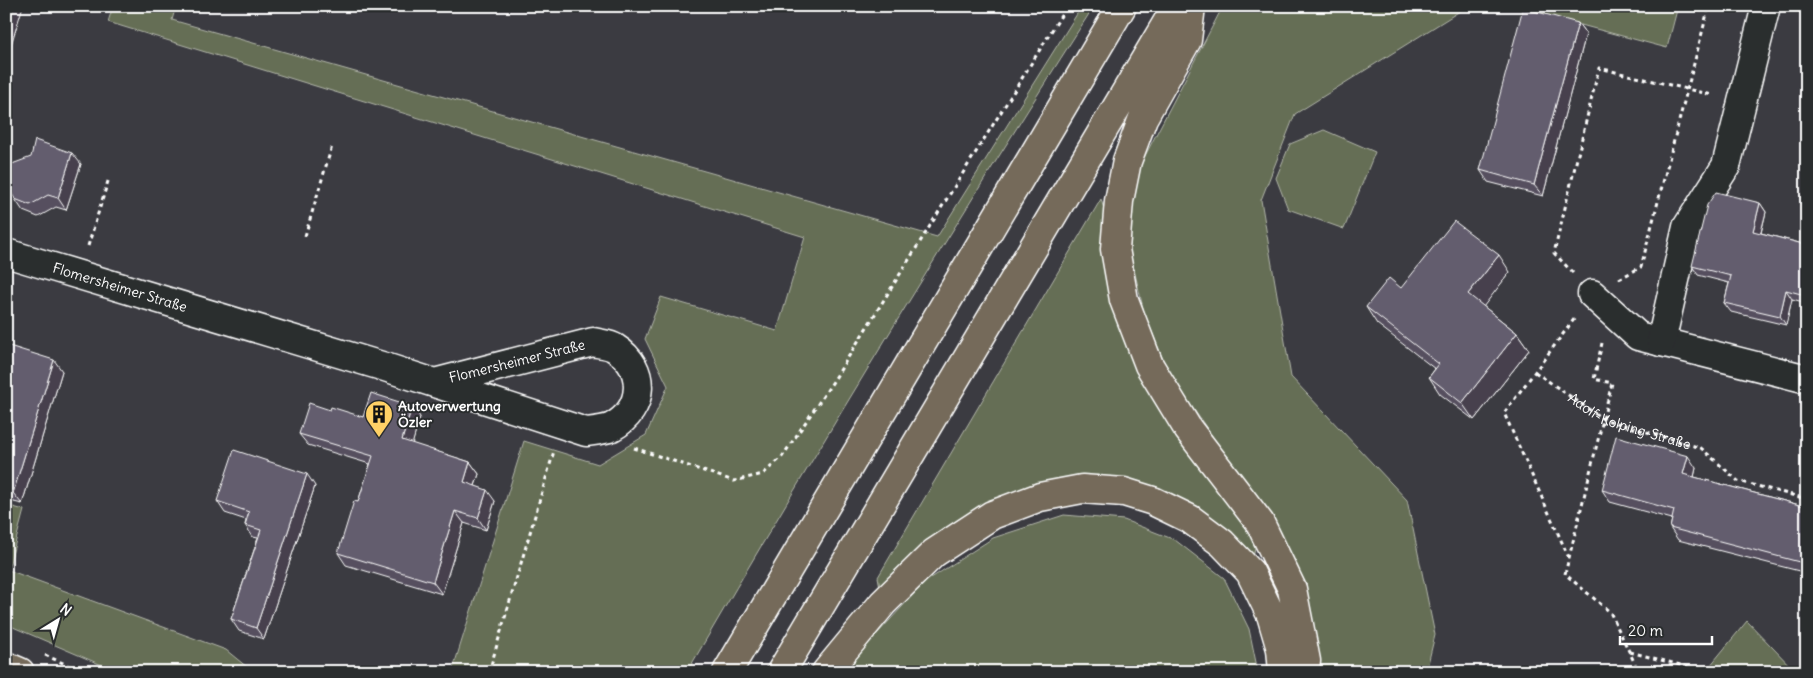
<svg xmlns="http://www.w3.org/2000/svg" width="1813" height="678" font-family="Delius,sans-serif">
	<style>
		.green { fill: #656e55; stroke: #b2b6aa }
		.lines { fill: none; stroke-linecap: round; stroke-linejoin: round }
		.minor-casing { stroke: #fff; stroke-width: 31 }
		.major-casing { stroke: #fff; stroke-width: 31 }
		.highway-casing { stroke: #fff; stroke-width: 31 }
		.path { stroke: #fff; stroke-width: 3; stroke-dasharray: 4 4; stroke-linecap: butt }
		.minor { stroke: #2a2d2e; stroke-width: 28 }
		.major { stroke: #746a5a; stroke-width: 28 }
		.highway { stroke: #746a5a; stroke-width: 28 }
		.wall { fill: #56505f; stroke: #fff }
		.shaded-wall { fill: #46414d; stroke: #fff }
		.building { fill: #645d6e; stroke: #fff }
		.labels { text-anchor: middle; stroke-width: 4; stroke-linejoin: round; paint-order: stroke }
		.street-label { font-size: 14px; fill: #fff; stroke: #2a2d2e }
		.poi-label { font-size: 14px; font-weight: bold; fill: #fff; stroke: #2a2d2e; text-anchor: start }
	</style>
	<rect width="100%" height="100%" fill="#3b3b41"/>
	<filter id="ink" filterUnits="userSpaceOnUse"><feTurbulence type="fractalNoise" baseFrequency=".02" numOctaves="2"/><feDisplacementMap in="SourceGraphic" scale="10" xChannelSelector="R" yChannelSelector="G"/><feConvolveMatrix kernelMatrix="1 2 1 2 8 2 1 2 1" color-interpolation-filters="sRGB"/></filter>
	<g filter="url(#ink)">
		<path class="green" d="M 113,6 L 176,6 L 172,20 L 937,237 L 1082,6 L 1094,6 C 954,225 818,447 687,672 L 452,672 L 524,441 L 598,464 L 646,435 L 668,386 L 645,339 L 661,297 L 777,331 L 805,237 L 108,22 Z
			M 1223,6 L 1468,6 L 1295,114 L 1261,200 L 1291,377 L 1407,500 L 1435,635 L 1426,672 L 1315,672 L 1275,526 L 1169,374 L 1144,312 L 1130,252 L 1134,177 Z
			M 1510,6 L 1678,6 L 1667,48 Z
			M 1324,130 L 1375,152 L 1344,229 L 1288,209 L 1276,178 L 1290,144 Z
			M 1101,199 L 1115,249 L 1124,300 L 1260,523 L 1250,572 L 1153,501 L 1040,497 L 883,603 L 878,577 Z
			M 6,505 L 24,510 L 8,570 L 226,650 L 253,672 L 118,672 L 6,624 Z
			M 1064,515 L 1124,520 L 1175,540 L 1224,578 L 1249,629 L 1258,672 L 842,672 L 925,582 L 993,538 Z
			M 1747,621 L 1796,672 L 1705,672 Z"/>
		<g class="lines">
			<g class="minor-casing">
				<g id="minor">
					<path id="s2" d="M 6,253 L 385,367 L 586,432 C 594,431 605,430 612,427 C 645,409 647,368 615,348 C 609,344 600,344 593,342 L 434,383"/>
					<path d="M 1592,294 L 1638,336 L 1807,379"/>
					<path d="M 1661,342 L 1687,227 L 1726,166 L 1766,6"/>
				</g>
			</g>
			<g class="major-casing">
				<path id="major" d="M 6,666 L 20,672"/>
			</g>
			<g class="highway-casing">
				<path id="highway" d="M 1191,6 L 1187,40 L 1143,118 L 1127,161 L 1119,201 L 1115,249 L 1124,300 L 1149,365 L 1188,429 L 1260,523 L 1292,589 L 1306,661 L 1305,672
					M 727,672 L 1122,6
					M 781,672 L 1177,6
					M 826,672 L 883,603 L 934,553 L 992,515 L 1040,497 L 1082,489 L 1124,492 L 1153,501 L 1190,519 L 1222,543 L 1250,572 L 1271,615 L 1281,649 L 1283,672"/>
			</g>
			<g class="path">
				<path d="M 305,236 L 332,146"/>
				<path d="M 88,246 L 109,178"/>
				<path d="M 1573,273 L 1554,253 L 1599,68 L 1712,95"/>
				<path d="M 1619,279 L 1641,267 L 1709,6"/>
				<path d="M 1602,343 L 1594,379 L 1612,383 L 1565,574 L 1610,612 L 1639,672"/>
				<path id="s1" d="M 1535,372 L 1603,419 L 1701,448 L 1738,481 L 1807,499"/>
				<path d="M 634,448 L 734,481 L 763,474 L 782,457 L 834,380 L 1067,6"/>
				<path d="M 1569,558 L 1504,413 L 1575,318"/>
				<path d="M 1630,652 L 1707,672"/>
				<path d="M 45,655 L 83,672"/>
				<path d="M 489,672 L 554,451"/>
			</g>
			<use href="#minor" class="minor"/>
			<use href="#major" class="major"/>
			<use href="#highway" class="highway"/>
		</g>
		<path class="wall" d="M 1578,23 L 1586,34 L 1543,196 L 1488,182 L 1480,170 Z
			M 81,164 L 66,210 L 56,207 L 38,217 L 23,211 L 15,199 Z
			M 1760,203 L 1766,212 L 1761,233 L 1807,245 L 1807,303 L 1792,299 L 1786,325 L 1731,312 L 1724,303 L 1729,283 L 1698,275 L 1692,266 Z
			M 1510,272 L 1483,306 L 1517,333 L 1529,350 L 1474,420 L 1440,394 L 1429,377 L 1435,369 L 1377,324 L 1366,307 Z
			M 6,345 L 62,371 L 22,504 L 6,500 Z
			M 330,410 L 363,417 L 420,417 L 412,444 L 470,462 L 479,474 L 475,486 L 495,501 L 486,530 L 464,523 L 442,594 L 346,565 L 338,553 L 358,502 L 370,464 L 308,445 L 299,434 Z
			M 1696,468 L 1694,477 L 1807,507 L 1807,573 L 1678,540 L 1670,528 L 1672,519 L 1610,502 L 1602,490 Z
			M 315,486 L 264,639 L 239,631 L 231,619 L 258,538 L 253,537 L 245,525 L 246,520 L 225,513 L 217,501 Z"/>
		<path class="shaded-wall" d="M 14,6 L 23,6 L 6,61 L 6,30 Z
			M 1578,23 L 1586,34 L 1543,196 L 1534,185 Z
			M 72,153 L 81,164 L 66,210 L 58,198 Z
			M 1760,203 L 1766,212 L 1759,240 L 1753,231 Z
			M 1499,255 L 1510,272 L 1480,311 L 1468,294 Z
			M 1807,270 L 1807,303 L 1801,294 Z
			M 1786,290 L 1792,299 L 1786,325 L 1780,316 Z
			M 1517,333 L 1529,350 L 1474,420 L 1462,403 Z
			M 54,360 L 62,371 L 22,504 L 13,493 Z
			M 412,406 L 420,417 L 410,452 L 402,440 Z
			M 1688,456 L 1696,468 L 1692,486 L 1683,474 Z
			M 470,462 L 479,474 L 472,494 L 464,482 Z
			M 307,474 L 315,486 L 264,639 L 256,628 Z
			M 487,490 L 495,501 L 486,530 L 478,518 Z
			M 455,511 L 464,523 L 442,594 L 433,582 Z"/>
		<path class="building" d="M 6,6 L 14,6 L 6,30 Z
			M 1523,8 L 1578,23 L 1534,185 L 1480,170 Z
			M 35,140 L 72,153 L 58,198 L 48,195 L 30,205 L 15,199 L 6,184 L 12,164 L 31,157 Z
			M 1716,192 L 1760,203 L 1753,231 L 1807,245 L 1807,270 L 1801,294 L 1786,290 L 1780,316 L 1724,303 L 1731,276 L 1692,266 L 1707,205 Z
			M 1454,221 L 1499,255 L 1468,294 L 1517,333 L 1462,403 L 1429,377 L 1439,364 L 1366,307 L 1389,278 L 1401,288 Z
			M 6,345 L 54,360 L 13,493 L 6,490 Z
			M 371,393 L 412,406 L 402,440 L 470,462 L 464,482 L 487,490 L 478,518 L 455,511 L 433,582 L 338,553 L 354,501 L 358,502 L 373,456 L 299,434 L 309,403 L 330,410 L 331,407 L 363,417 Z
			M 1616,436 L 1688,456 L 1683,474 L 1807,507 L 1807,564 L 1670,528 L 1674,510 L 1602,490 Z
			M 234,450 L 307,474 L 256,628 L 231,619 L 261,530 L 245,525 L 249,512 L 217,501 Z"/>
	</g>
	<defs>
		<g id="building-pin" transform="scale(1.4375)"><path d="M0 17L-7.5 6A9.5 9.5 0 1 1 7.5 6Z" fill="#ffd166" stroke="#2a2d2e"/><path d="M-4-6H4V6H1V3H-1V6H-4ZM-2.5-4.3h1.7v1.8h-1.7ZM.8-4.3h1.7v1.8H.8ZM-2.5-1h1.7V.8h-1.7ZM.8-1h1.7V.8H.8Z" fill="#111"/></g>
	</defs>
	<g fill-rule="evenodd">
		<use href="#building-pin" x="379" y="414"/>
	</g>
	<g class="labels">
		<g class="street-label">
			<text dy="5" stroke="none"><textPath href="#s2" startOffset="119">Flomersheimer Straße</textPath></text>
			<text transform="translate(517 361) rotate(-14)" y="5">Flomersheimer Straße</text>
			<text dy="5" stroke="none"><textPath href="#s1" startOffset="108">Adolf-Kolping-Straße</textPath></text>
		</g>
		<g class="poi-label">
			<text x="398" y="411">Autoverwertung<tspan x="398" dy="16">Özler</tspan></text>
		</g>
	</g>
	<rect width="1813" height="678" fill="none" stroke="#2a2d2e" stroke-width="25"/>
	<rect x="12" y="12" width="1788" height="653" fill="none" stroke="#fff" stroke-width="2" filter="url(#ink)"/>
	<g transform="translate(58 620) rotate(37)" stroke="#2a2d2e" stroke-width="4" paint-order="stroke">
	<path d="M0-4L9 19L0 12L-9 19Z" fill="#ffffff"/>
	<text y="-8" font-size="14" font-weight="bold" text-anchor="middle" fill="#ffffff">N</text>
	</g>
	<path d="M1620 636v8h92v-8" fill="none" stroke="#ffffff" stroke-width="2.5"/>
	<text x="1628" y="636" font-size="15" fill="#ffffff" stroke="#2a2d2e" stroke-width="4" paint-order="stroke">20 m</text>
</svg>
